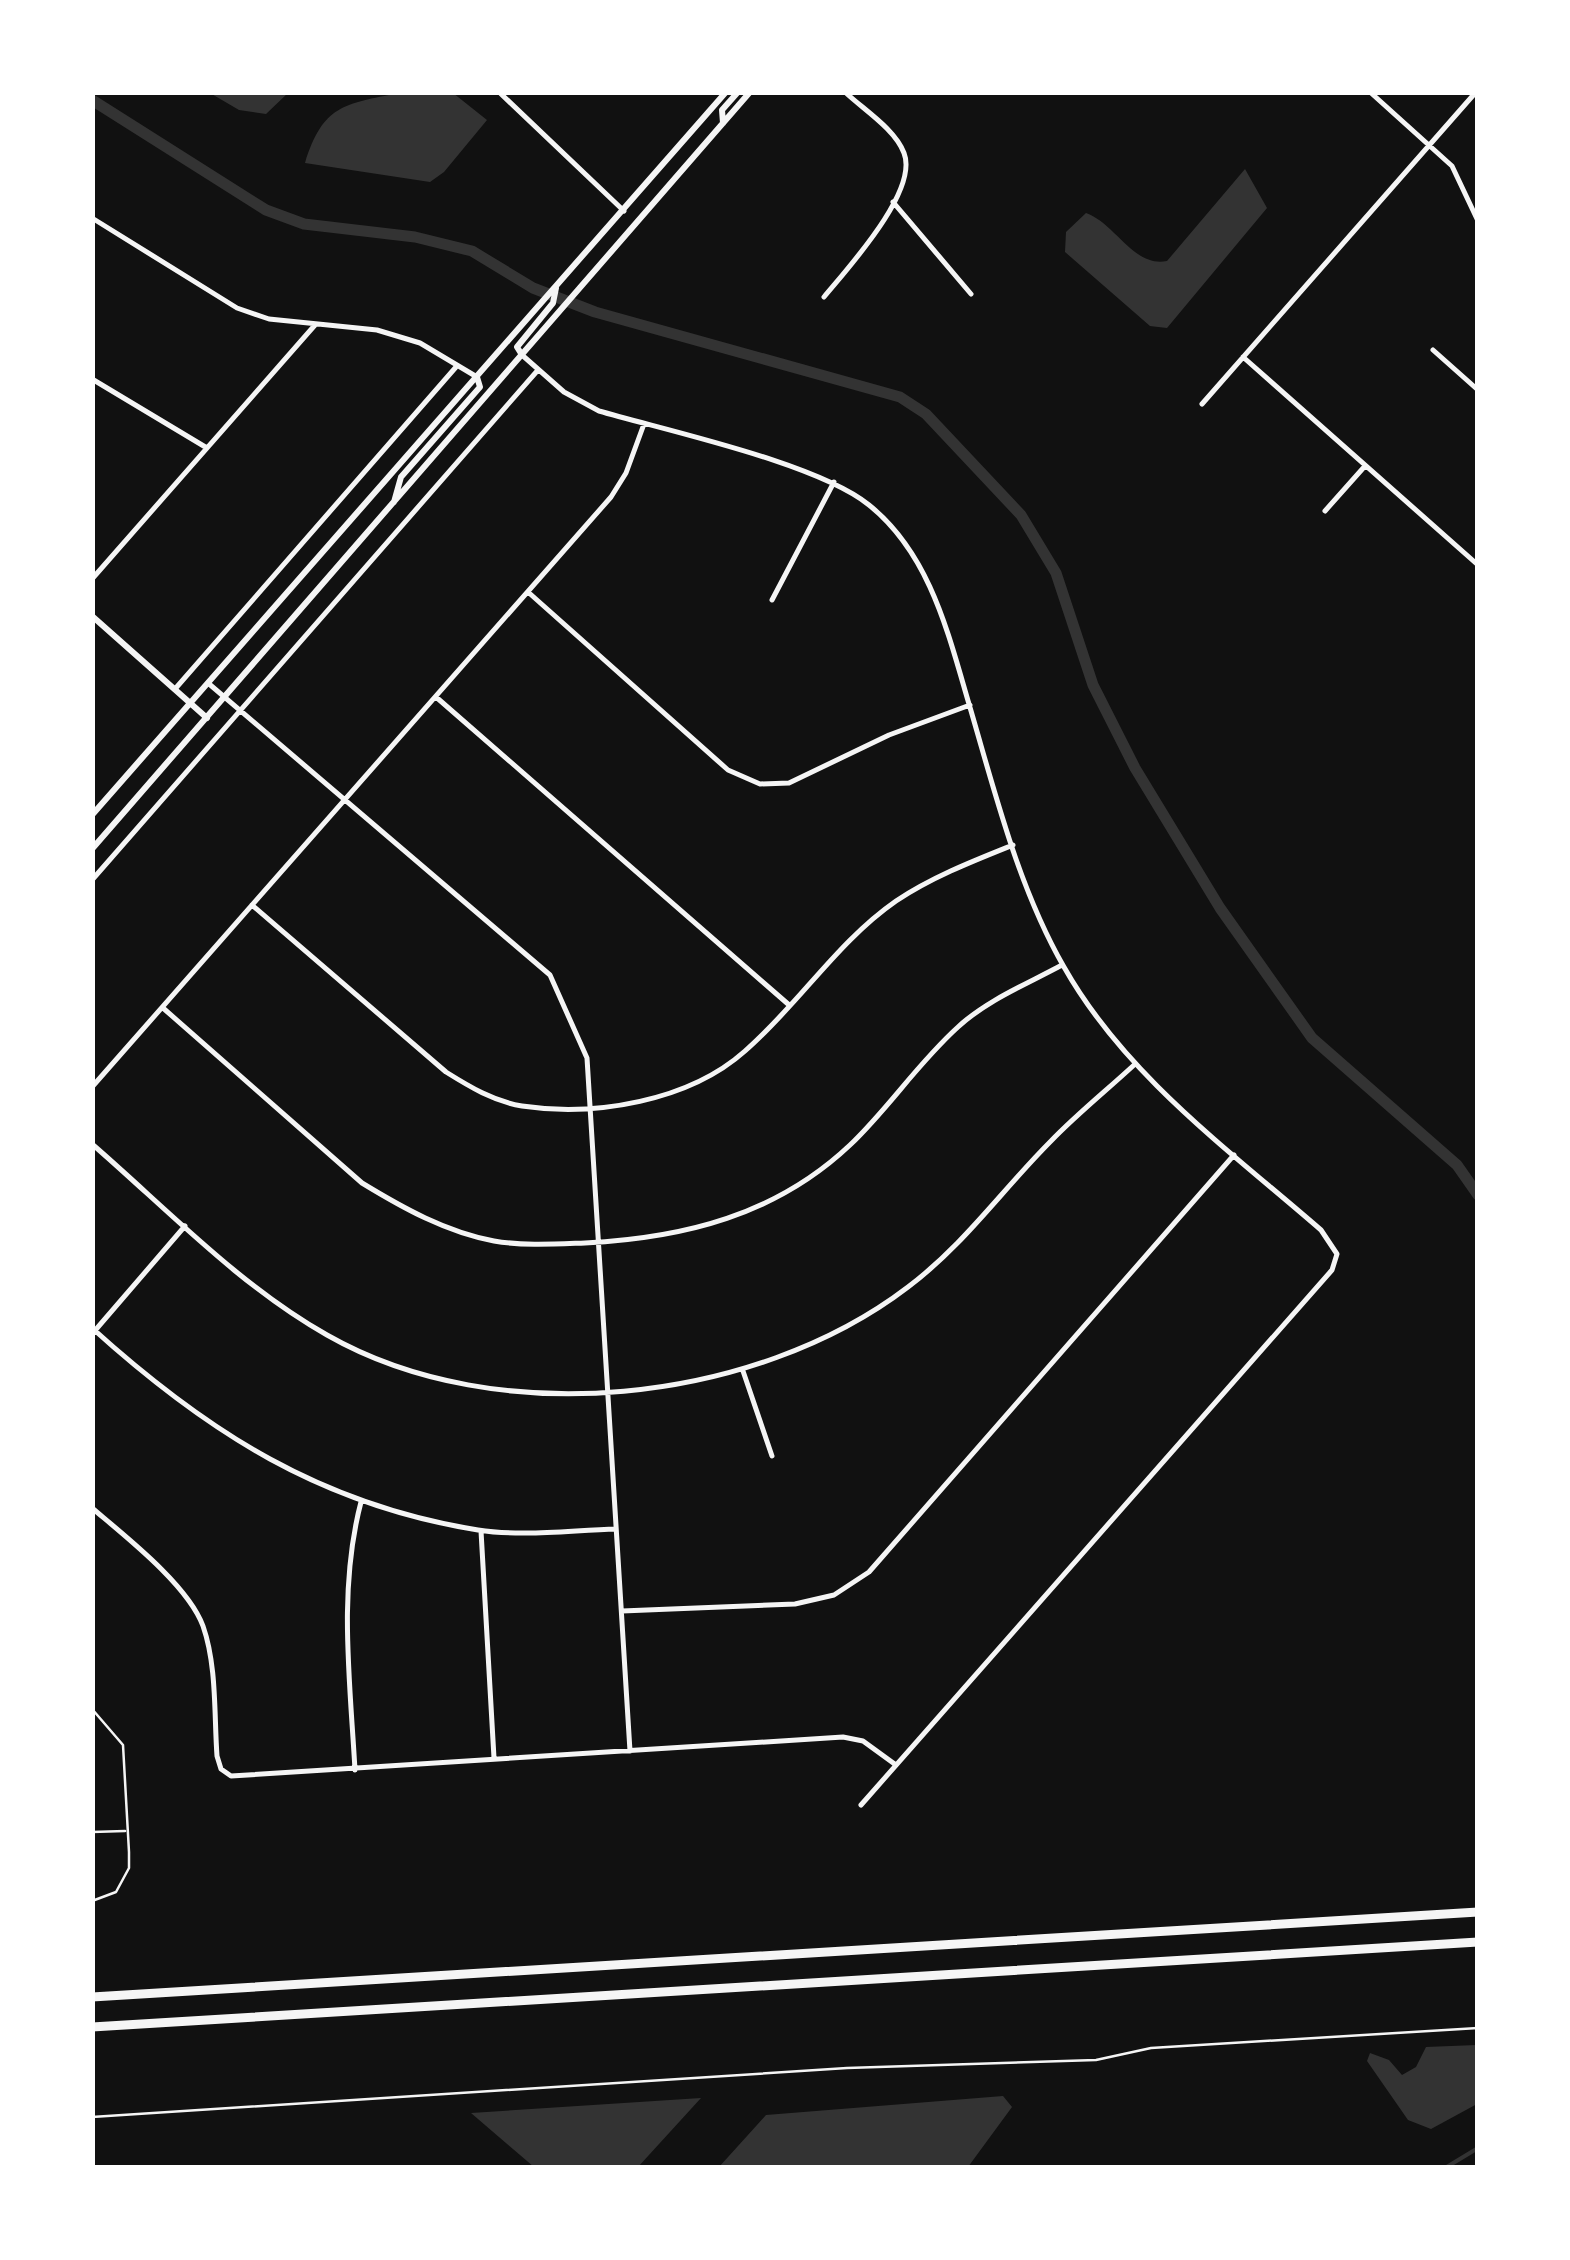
<svg xmlns="http://www.w3.org/2000/svg" width="1570" height="2260" font-family="'PT Serif',serif">
	<style>
		.water { fill: #333 }
		.lines { fill: none; stroke-linecap: round; stroke-linejoin: round }
		.stream { stroke: #333; stroke-width: 4 }
		.canal { stroke: #333; stroke-width: 11 }
		.path { stroke: #f5f5f5; stroke-width: 2.5 }
		.service { stroke: #f5f5f5; stroke-width: 2.5 }
		.minor { stroke: #f5f5f5; stroke-width: 5 }
		.tertiary { stroke: #f5f5f5; stroke-width: 6 }
		.motorway { stroke: #f5f5f5; stroke-width: 9 }
	</style>
	<rect width="100%" height="100%" fill="#111"/>
	<path class="water" d="M 210,93 L 288,93 L 266,114 L 239,110 Z
		M 399,93 L 453,93 L 487,120 L 444,172 L 430,182 L 305,163 C 323,105 344,104 399,93 Z
		M 1245,169 L 1267,208 L 1167,328 L 1150,326 L 1065,252 L 1066,232 L 1086,213 C 1115,223 1134,268 1167,261 Z
		M 1477,2045 L 1477,2104 L 1431,2129 L 1408,2120 L 1367,2061 L 1370,2053 L 1389,2060 L 1402,2075 L 1416,2067 L 1426,2047 Z
		M 1003,2096 L 1012,2107 L 968,2167 L 719,2167 L 766,2115 Z
		M 701,2098 L 638,2167 L 534,2167 L 471,2113 Z"/>
	<g class="lines">
		<path class="stream" d="M 1445,2168 L 1478,2148"/>
		<path class="canal" d="M 92,100 L 266,210 L 304,224 L 415,237 L 472,251 L 533,288 L 595,312 L 900,397 L 926,414 L 1021,515 L 1056,573 L 1093,685 L 1135,768 L 1220,908 L 1312,1038 L 1457,1165 L 1478,1195"/>
		<path class="path" d="M 92,2117 L 847,2068 L 1096,2060 L 1151,2048 L 1478,2028"/>
		<path class="service" d="M 92,1709 L 123,1745 L 129,1852 L 129,1868 L 116,1892 L 92,1901
			M 92,1832 L 125,1831"/>
		<path class="minor" d="M 499,92 L 624,211
			M 1370,92 L 1452,166 L 1478,221
			M 893,202 L 971,294
			M 92,218 L 237,308 L 269,319 L 377,330 L 420,343 L 477,377
			M 824,297 C 847,269 919,191 904,153 C 895,129 864,110 845,92
			M 1433,350 L 1478,390
			M 522,355 L 564,392 L 599,411 C 668,431 817,463 869,505 C 930,554 948,633 969,704 C 995,792 1018,887 1064,967 C 1125,1075 1229,1150 1321,1230 L 1337,1254 L 1332,1270 L 861,1805
			M 1243,357 L 1478,565
			M 92,379 L 207,448
			M 1202,404 L 1476,92
			M 1325,511 L 1365,466
			M 92,579 L 315,325
			M 528,592 L 728,770 L 760,784 L 789,783 L 889,735 L 970,705
			M 772,600 L 834,482
			M 208,683 L 550,975 L 587,1058 L 630,1751
			M 175,689 L 456,367
			M 436,697 L 788,1004
			M 92,880 L 538,370
			M 252,905 L 446,1072 C 470,1087 493,1101 522,1106 C 595,1117 689,1101 745,1051 C 799,1004 837,942 896,901 C 932,877 973,861 1013,845
			M 163,1008 L 362,1183 C 403,1208 446,1232 494,1241 C 523,1246 556,1244 585,1243 C 684,1238 776,1215 850,1145 C 888,1109 918,1063 958,1027 C 987,1000 1027,984 1062,965
			M 92,1087 L 611,497 L 626,473 L 644,424
			M 92,1144 C 167,1209 240,1286 327,1335 C 497,1432 755,1404 908,1287 C 964,1245 1002,1190 1051,1141 C 1077,1114 1107,1090 1134,1065
			M 92,1328 C 208,1433 322,1505 478,1530 C 522,1537 572,1530 616,1529
			M 92,1334 L 185,1226
			M 743,1371 L 772,1456
			M 92,1508 C 125,1536 188,1585 203,1626 C 217,1666 214,1715 217,1756 L 221,1769 L 231,1776 L 843,1737 L 863,1741 L 896,1765
			M 481,1531 L 494,1758
			M 622,1611 L 795,1604 L 834,1595 L 869,1572 L 1234,1155
			M 355,1770 C 350,1680 338,1590 361,1502"/>
		<path class="tertiary" d="M 723,123 L 722,110 L 738,92
			M 522,355 L 517,347 L 553,303 L 556,288
			M 394,502 L 401,477 L 480,387 L 477,377
			M 92,616 L 207,718
			M 92,815 L 726,92
			M 92,849 L 750,92"/>
		<path class="motorway" d="M 92,1997 L 1478,1912
			M 92,2027 L 1478,1942"/>
	</g>
	<rect width="1570" height="2260" fill="none" stroke="#ffffff" stroke-width="190"/>
</svg>
